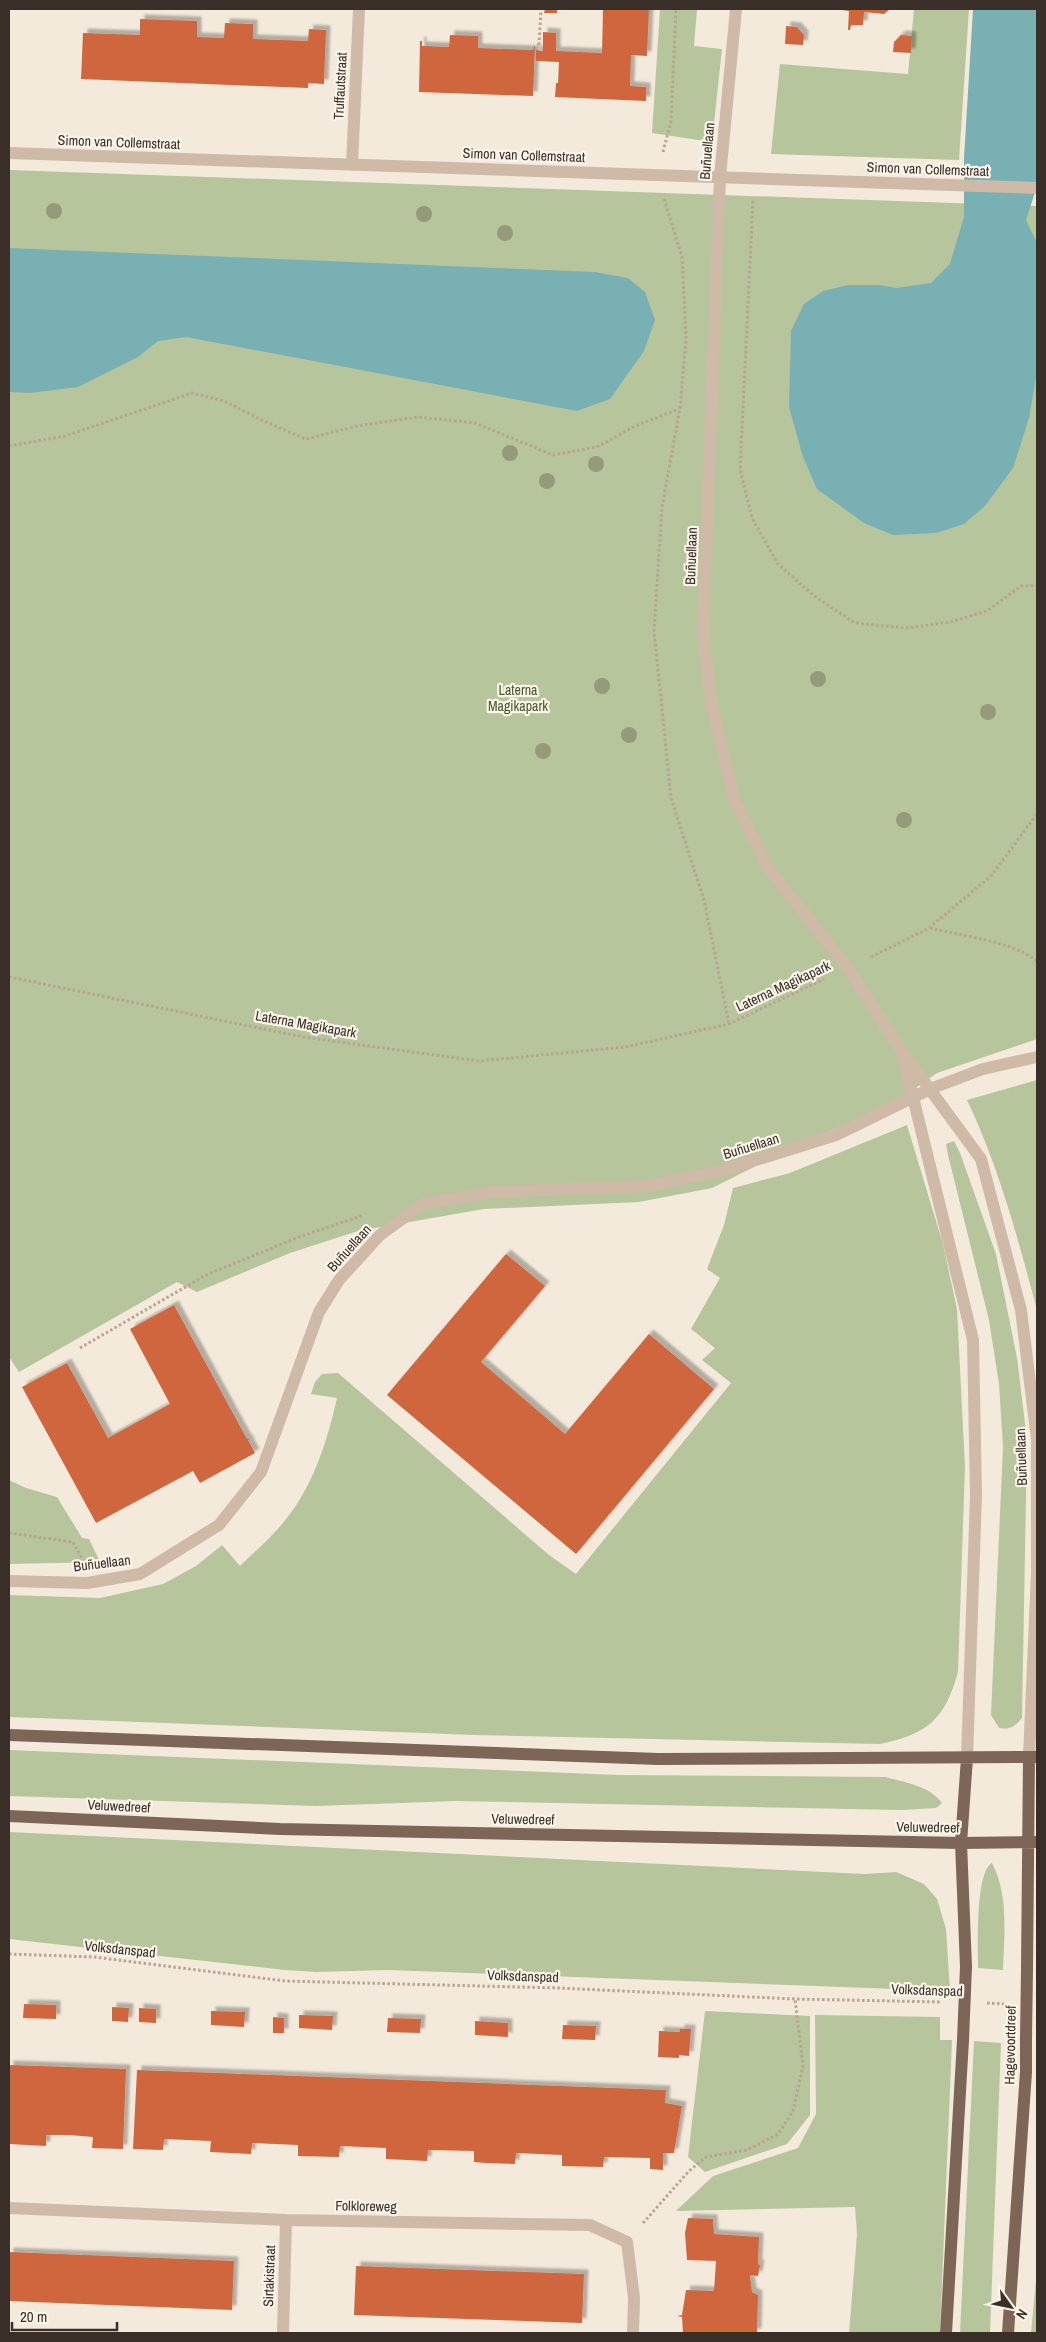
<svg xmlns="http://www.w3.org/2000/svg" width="1046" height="2342" font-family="'Archivo Narrow',sans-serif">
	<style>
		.green { fill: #b6c59b }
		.water { fill: #78b0b4 }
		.building { fill: #d0663e; filter: url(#shadow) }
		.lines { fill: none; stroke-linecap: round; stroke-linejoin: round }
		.path { stroke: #baa491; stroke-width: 3; stroke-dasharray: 2.5 2.5; stroke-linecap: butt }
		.minor { stroke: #cebaa7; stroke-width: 12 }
		.major { stroke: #7d6558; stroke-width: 12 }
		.major-bridge { stroke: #7d6558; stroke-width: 12 }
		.tree { fill: #959b7a }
		.labels { text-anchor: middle; stroke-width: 4.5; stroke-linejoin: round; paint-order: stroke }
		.street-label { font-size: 14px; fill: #3a2e28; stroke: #fbf4e9 }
		.park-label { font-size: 14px; fill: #475a29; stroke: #fbf4e9 }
	</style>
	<defs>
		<filter id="shadow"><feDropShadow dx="4.5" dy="-4.5" stdDeviation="1" flood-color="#0004"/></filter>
	</defs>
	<rect width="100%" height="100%" fill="#f4eadc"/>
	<path class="green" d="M 660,9 L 697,9 L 694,46 L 722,49 L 712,142 L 652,133 Z
		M 914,9 L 969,9 L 959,160 L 771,154 L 780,64 L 908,74 Z
		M 9,170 L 1037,206 L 1037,1039 L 937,1073 L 890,1106 L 808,1140 L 712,1188 L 639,1202 L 484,1209 L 358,1231 L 290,1253 L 197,1292 L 177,1282 L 19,1372 L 9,1357 Z
		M 1037,1080 L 1037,1310 C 1018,1239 999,1167 967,1100 Z
		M 907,1125 L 943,1244 L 957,1309 L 965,1467 L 958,1672 C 945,1719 928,1734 880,1744 L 474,1735 L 9,1717 L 9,1595 L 100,1598 L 163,1584 L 196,1566 L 222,1545 L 240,1566 C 251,1555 263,1545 274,1533 C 310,1496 326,1447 337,1398 L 311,1394 L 315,1382 L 322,1374 L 338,1373 L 549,1555 L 576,1574 L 731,1383 L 702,1360 L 715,1348 L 691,1329 L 720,1278 L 707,1269 L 724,1225 L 733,1188 L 790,1173 Z
		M 954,1141 L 960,1153 L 996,1254 L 1017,1358 L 1027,1440 L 1022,1718 C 1014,1727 1011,1730 999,1728 L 991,1715 L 1003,1447 L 999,1384 L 989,1320 L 948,1155 L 946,1144 Z
		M 9,1480 L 26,1488 L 57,1497 L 82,1538 L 89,1539 L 100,1562 L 9,1564 Z
		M 9,1750 L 618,1775 L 885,1777 C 904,1782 930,1786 942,1803 L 936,1808 L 902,1810 L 457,1801 L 316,1806 L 9,1796 Z
		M 9,1832 L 865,1874 L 896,1872 L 924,1884 L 937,1899 L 946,1929 L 950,1991 L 388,1970 L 316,1972 L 285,1970 L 9,1939 Z
		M 992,1863 C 1009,1895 1004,1935 1003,1970 L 978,1968 C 978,1948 975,1872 992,1863 Z
		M 705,2011 L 810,2016 L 810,2115 L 787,2144 L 705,2172 L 688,2157 Z
		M 815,2015 L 940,2017 L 940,2040 L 952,2040 L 940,2333 L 849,2333 L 857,2235 L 855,2207 L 676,2211 L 713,2176 L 798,2148 L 816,2114 Z
		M 974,2041 L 1001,2043 L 990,2333 L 960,2333 Z
		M 1037,2269 L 1037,2333 L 1031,2333 Z"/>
	<path class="water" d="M 973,9 L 1037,9 L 1037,186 L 1026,220 L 1037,243 L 1037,371 L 1029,418 L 1013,468 L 985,506 L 964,524 L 936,533 L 893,535 L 864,523 L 817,489 L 803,457 L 789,407 L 791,331 L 804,304 L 823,291 L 848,285 L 880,285 L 896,288 L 931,283 L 950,264 L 964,217 L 964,158 Z
		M 9,248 L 595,272 L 628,278 L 645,292 L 655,320 L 644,351 L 610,399 L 577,411 L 186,337 L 158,341 L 138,357 L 78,387 L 30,393 L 9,392 Z"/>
	<path class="building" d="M 545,9 L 557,9 L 557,13 L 544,13 Z
		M 603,9 L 649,9 L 647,56 L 631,55 L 630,86 L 646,87 L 646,101 L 555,97 L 556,83 L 558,83 L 559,62 L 536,61 L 536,50 L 543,51 L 543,32 L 556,33 L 556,51 L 602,53 Z
		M 834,9 L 890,9 L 884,14 L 864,12 L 863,25 L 851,25 L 850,30 L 848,30 L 849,11 Z
		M 140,19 L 197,21 L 197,37 L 224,38 L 225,23 L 253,24 L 253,39 L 308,41 L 309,29 L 326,30 L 324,84 L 308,83 L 308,88 L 81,79 L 83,33 L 140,35 Z
		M 786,26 L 797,27 L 804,35 L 803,45 L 785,44 Z
		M 450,35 L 478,36 L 478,48 L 533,50 L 534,46 L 535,46 L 533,96 L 419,92 L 420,41 L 422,41 L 422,46 L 449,47 Z
		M 901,35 L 912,36 L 911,53 L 893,52 L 894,42 Z
		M 506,1254 L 545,1286 L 481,1362 L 565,1434 L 649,1334 L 714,1389 L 576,1554 L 387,1395 Z
		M 174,1305 L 247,1439 L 251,1439 L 248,1440 L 255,1453 L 200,1483 L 193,1471 L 96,1523 L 22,1387 L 67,1363 L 108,1438 L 170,1404 L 130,1329 Z
		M 24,2004 L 56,2005 L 56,2019 L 23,2018 Z
		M 112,2007 L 129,2008 L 128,2022 L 112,2021 Z
		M 139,2008 L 156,2009 L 156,2023 L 139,2022 Z
		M 211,2011 L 245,2012 L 244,2027 L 211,2025 Z
		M 299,2015 L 333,2016 L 332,2030 L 299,2028 Z
		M 273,2017 L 284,2018 L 284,2033 L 273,2033 Z
		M 388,2018 L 421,2019 L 420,2033 L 387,2032 Z
		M 475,2021 L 508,2023 L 508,2037 L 475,2035 Z
		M 563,2025 L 596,2026 L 595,2040 L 562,2039 Z
		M 680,2029 L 691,2029 L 689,2056 L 679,2055 L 679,2058 L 658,2057 L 659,2031 L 680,2032 Z
		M 9,2065 L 126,2069 L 123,2149 L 92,2148 L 93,2137 L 70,2135 L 46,2135 L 46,2146 L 9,2144 Z
		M 137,2070 L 666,2090 L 665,2103 L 682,2106 L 674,2153 L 663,2153 L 663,2170 L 650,2169 L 650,2158 L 604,2157 L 603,2167 L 562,2166 L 562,2155 L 516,2153 L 515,2164 L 486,2163 L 474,2162 L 474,2151 L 428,2150 L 427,2161 L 386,2159 L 386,2148 L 340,2146 L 339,2157 L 298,2156 L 298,2145 L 252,2143 L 251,2154 L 210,2152 L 211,2141 L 187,2140 L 164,2139 L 163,2150 L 133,2149 Z
		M 688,2218 L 713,2219 L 714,2234 L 759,2237 L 758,2264 L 760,2265 L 758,2276 L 751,2275 L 750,2277 L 752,2292 L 758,2295 L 757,2333 L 683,2333 L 682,2317 L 677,2316 L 682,2315 L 686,2290 L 714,2291 L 716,2261 L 687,2260 L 685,2233 Z
		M 9,2252 L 234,2261 L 232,2310 L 9,2301 Z
		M 356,2266 L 584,2274 L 582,2323 L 354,2315 Z"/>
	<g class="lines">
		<path class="path" d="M 539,45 L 541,9
			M 663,152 L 671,121 L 676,9
			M 664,199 L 682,257 L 686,339 L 680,408 L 662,507 L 654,631 L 671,798 L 704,900 L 729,1024
			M 753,201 L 740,469 L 752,518 L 778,564 L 813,595 L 855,623 L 909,628 L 950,622 L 987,611 L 1021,586 L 1037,585
			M 9,446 L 65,436 L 192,393 L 224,401 L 266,422 L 306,439 L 357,426 L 417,417 L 475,423 L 553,455 L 597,447 L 635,426 L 679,409
			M 930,928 C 963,936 1010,941 1037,961
			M 871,957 L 929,928 L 991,876 L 1037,814
			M 9,977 L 303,1037 L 479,1061 L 625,1047 L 729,1024 L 824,979
			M 80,1348 L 206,1275 L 299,1237 L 364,1215
			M 9,1533 L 73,1542 L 82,1558
			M 9,1954 L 94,1957 L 285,1981 L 558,1988 L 795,1999 L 941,2002
			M 987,2003 L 1004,2004
			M 643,2223 L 689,2171 L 706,2157 L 747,2150 L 778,2134 L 793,2111 L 803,2066 L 795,1999"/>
		<path class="minor" d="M 736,9 L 720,177 L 703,636 L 712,705 L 735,802 L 769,869 L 848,968 L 901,1050 L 981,1159 L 1021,1310 L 1037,1439 L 1037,1573 L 1029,1757
			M 9,153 L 1037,188
			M 352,165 L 359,9
			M 903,1057 L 973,1340 L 976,1495 L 967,1758
			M 9,1581 L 87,1583 L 140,1574 L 219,1525 L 261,1472 L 319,1312 L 339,1280 L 380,1235 L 423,1204 L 493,1192 L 648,1186 L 721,1171 L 836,1135 L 930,1089 L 983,1069 L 1037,1057
			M 9,2208 L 286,2220 L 590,2225 L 627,2242 L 634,2298 L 633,2333
			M 283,2333 L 286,2220"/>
		<path class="major" d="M 9,1735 L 658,1759 L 1037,1757
			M 9,1816 L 280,1829 L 961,1843 L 1037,1842
			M 966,1967 L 961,1843 L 967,1758
			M 1027,1969 L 1029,1757
			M 946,2333 L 963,2040
			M 1008,2333 L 1026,2072 L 1026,2039"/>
		<path class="major-bridge" d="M 1026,2039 L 1027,1969
			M 963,2040 L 966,1967"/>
	</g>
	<g class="tree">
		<circle cx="54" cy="211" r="8"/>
		<circle cx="424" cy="214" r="8"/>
		<circle cx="505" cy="233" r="8"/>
		<circle cx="510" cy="453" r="8"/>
		<circle cx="596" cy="464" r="8"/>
		<circle cx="547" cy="481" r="8"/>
		<circle cx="818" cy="679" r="8"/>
		<circle cx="602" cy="686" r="8"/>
		<circle cx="988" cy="712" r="8"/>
		<circle cx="629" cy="735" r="8"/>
		<circle cx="543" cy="751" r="8"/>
		<circle cx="904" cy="820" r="8"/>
	</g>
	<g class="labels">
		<g class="street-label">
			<text transform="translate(340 86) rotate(-87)" y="5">Truffautstraat</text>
			<text transform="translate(119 142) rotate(2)" y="5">Simon van Collemstraat</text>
			<text transform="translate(707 151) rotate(-85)" y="5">Buñuellaan</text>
			<text transform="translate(524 155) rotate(2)" y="5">Simon van Collemstraat</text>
			<text transform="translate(928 169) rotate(2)" y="5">Simon van Collemstraat</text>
			<text transform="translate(691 556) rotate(-88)" y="5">Buñuellaan</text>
			<text transform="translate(783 986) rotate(-25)" y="5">Laterna Magikapark</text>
			<text transform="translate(306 1024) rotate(10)" y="5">Laterna Magikapark</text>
			<text transform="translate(751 1146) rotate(-17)" y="5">Buñuellaan</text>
			<text transform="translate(349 1248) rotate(-48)" y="5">Buñuellaan</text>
			<text transform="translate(1021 1457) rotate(-92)" y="5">Buñuellaan</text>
			<text transform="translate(102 1563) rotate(-7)" y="5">Buñuellaan</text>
			<text transform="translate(119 1806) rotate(3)" y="5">Veluwedreef</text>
			<text transform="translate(523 1819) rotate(1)" y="5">Veluwedreef</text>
			<text transform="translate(928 1827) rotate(1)" y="5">Veluwedreef</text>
			<text transform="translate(120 1949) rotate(6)" y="5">Volksdanspad</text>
			<text transform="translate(523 1976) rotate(2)" y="5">Volksdanspad</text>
			<text transform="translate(927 1990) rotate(2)" y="5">Volksdanspad</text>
			<text transform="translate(1010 2045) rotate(-89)" y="5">Hagevoortdreef</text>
			<text transform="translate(366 2206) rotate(1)" y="5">Folkloreweg</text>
			<text transform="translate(269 2276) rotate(-88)" y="5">Sirtakistraat</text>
		</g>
		<g class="park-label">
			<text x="518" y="695">Laterna<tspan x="518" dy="16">Magikapark</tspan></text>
		</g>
	</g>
	<rect width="1046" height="2342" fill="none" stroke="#3a2e28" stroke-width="20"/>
	<g transform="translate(1011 2307) rotate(123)" stroke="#fbf4e9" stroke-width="4" paint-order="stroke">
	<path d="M0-4L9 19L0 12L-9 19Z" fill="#3a2e28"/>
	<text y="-8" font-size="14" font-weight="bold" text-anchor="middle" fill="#3a2e28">N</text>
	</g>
	<path d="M12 2322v8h105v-8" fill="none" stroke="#3a2e28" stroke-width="2.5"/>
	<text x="20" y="2322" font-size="15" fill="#3a2e28" stroke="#fbf4e9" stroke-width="4" paint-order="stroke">20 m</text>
</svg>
